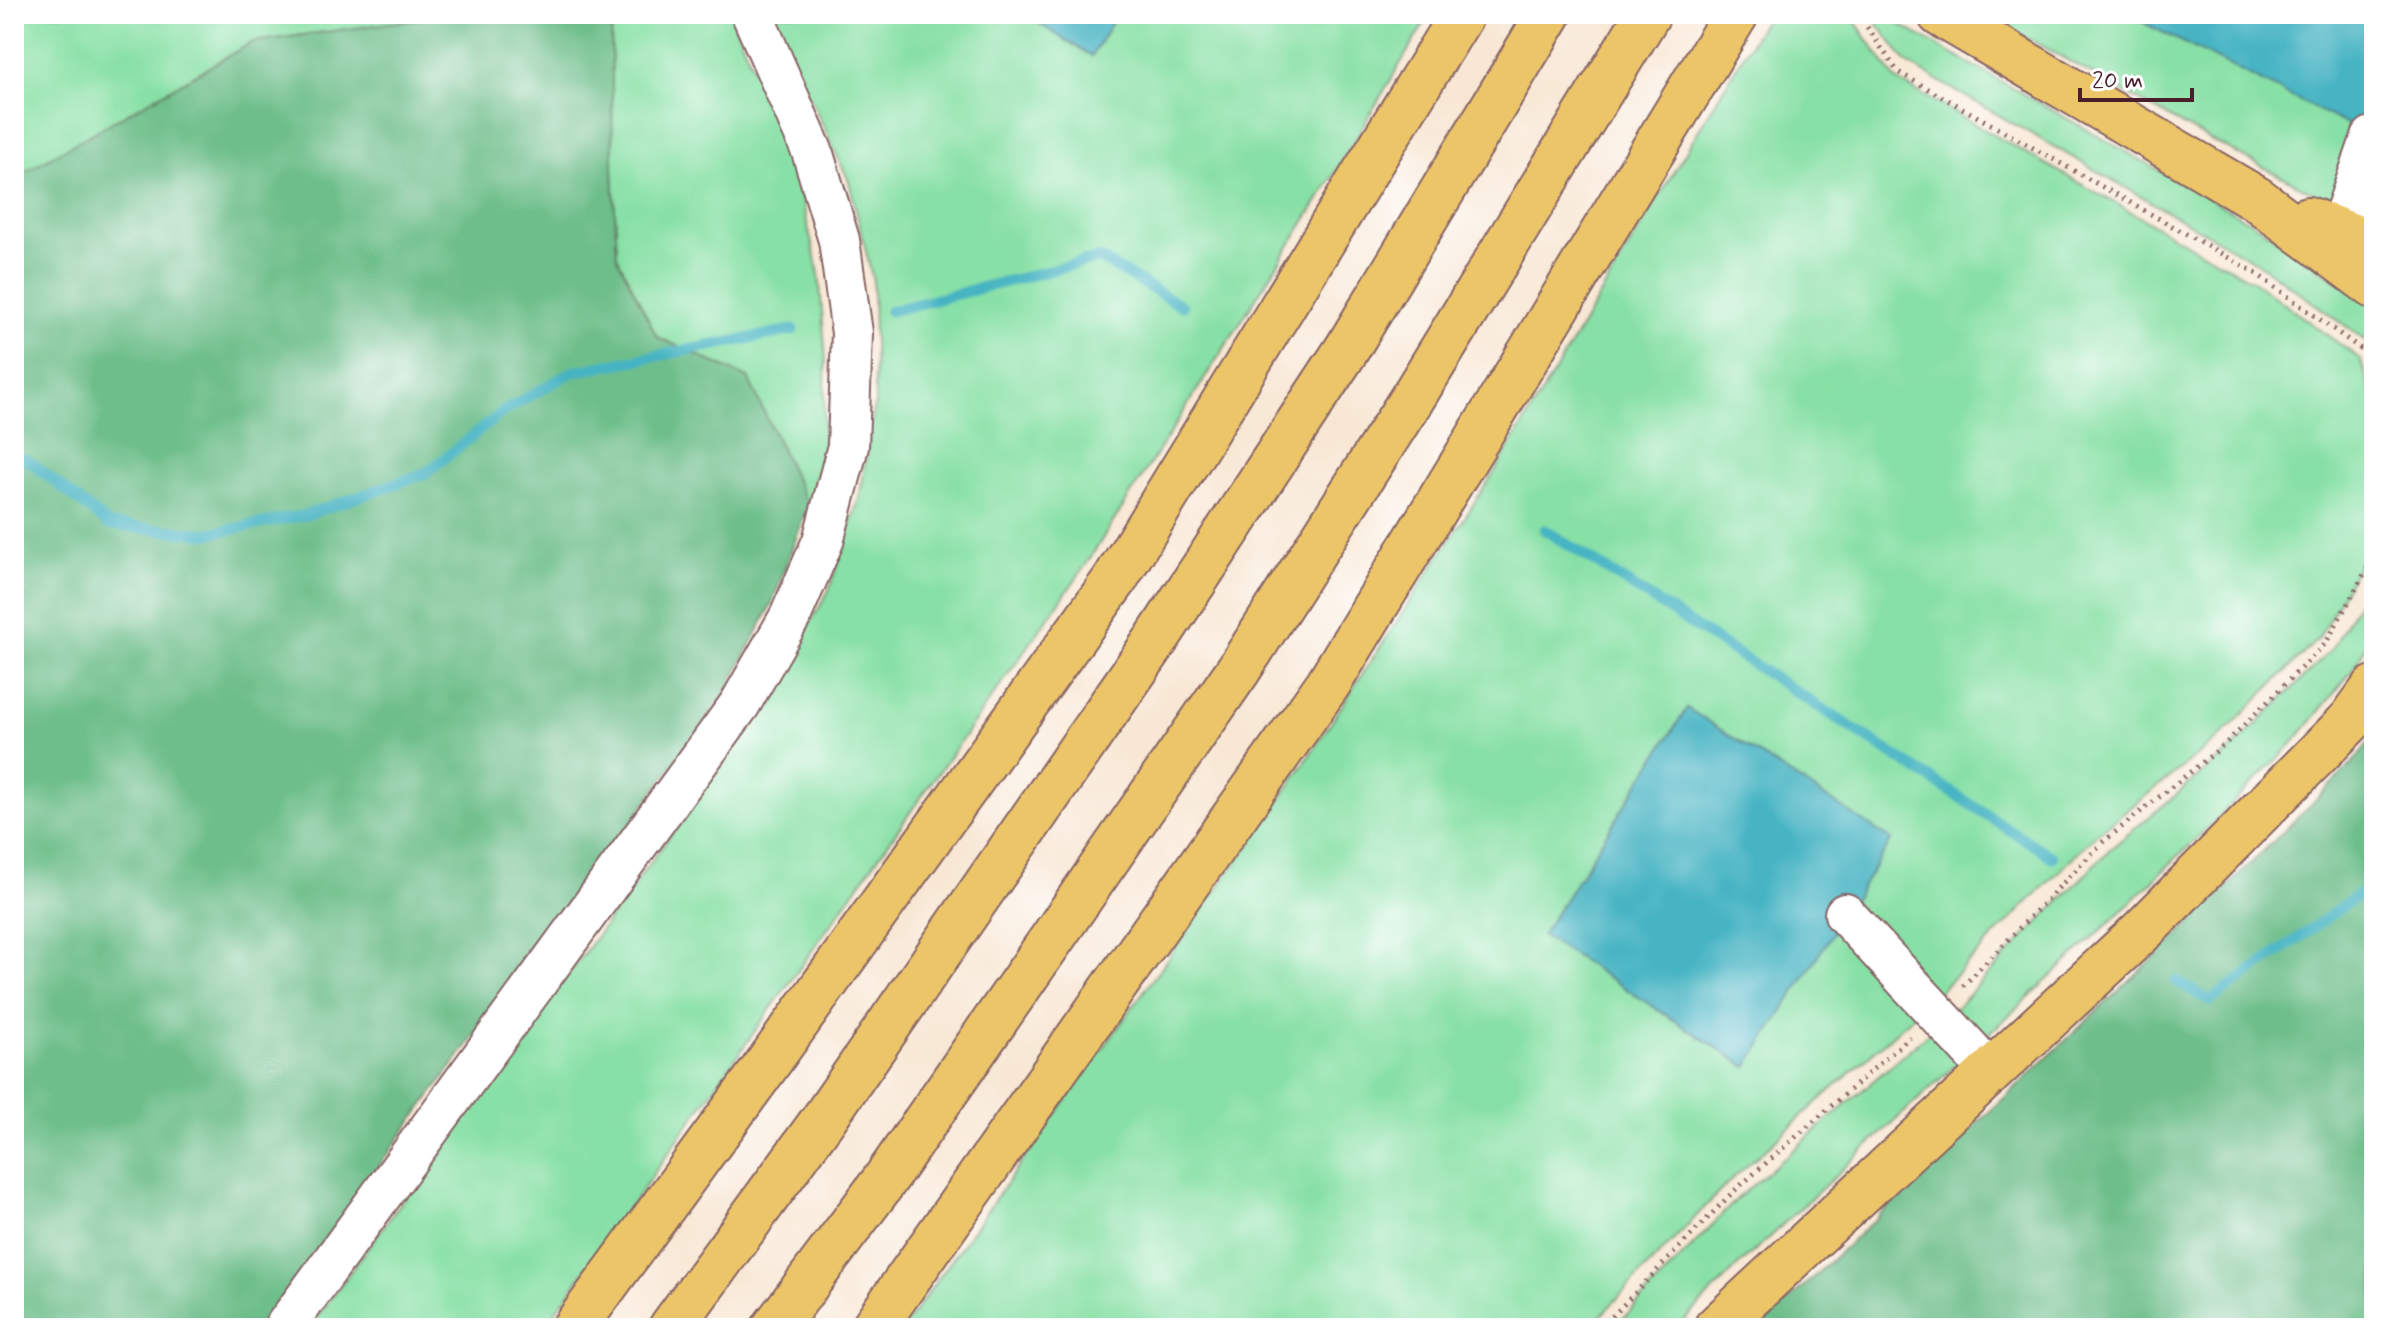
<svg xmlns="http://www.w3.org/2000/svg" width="2388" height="1342" font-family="Mynerve,sans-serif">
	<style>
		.green { fill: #87e0a5; stroke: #688068; stroke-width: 2 }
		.forest { fill: #6dbe8a; stroke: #5c6e5a; stroke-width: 2 }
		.water { fill: #46b4c3; stroke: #486a77; stroke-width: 2 }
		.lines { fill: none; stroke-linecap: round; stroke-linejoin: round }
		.stream { stroke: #46b4c3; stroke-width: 11 }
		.minor-casing { stroke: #876566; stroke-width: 44 }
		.major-casing { stroke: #876566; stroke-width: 48 }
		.highway-casing { stroke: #876566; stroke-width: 48 }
		.path { stroke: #876566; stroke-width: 5; stroke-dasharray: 2 6; stroke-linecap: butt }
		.minor { stroke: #fff; stroke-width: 40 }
		.major { stroke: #edc569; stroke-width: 44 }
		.highway { stroke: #edc569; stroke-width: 44 }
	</style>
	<rect width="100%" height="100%" fill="#fff"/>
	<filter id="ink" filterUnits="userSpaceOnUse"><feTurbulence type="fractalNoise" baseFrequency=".0125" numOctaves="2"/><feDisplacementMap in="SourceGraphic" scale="16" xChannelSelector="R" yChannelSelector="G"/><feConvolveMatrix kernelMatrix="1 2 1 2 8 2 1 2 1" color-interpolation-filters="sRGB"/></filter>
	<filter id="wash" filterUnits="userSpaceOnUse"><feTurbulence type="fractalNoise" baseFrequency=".006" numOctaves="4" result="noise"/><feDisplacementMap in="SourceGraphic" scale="32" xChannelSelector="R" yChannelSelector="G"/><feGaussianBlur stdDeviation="1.8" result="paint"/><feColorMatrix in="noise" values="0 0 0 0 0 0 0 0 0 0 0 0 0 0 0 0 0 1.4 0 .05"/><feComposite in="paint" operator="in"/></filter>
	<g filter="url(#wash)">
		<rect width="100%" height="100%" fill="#f8e7d4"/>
		<path class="green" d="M 14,14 L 455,14 L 253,42 L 14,178 Z
			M 611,14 L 730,14 L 793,162 L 819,274 L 826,360 L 823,445 L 808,506 L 748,378 L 657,337 L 617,256 L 613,168 Z
			M 771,14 L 1430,14 L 1323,193 L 1085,566 L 544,1328 L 309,1328 L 758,716 L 829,590 L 860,495 L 875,403 L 873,281 L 849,181 Z
			M 1768,14 L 1850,14 L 1895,79 L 2253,281 L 2360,359 L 2374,399 L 2374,536 L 2319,638 L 2218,739 L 2093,837 L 1930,1001 L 1729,1182 L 1589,1328 L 903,1328 L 1273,811 L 1497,468 Z
			M 1870,14 L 1881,14 L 2260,227 L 2374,306 L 2374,352 L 2371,344 L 2258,263 L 1907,63 Z
			M 1985,14 L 2374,14 L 2374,224 L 2199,134 Z
			M 2374,574 L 2374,631 L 2352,671 L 2291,746 L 2123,910 L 1741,1263 L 1677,1328 L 1614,1328 L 1739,1197 L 1947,1017 L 2110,849 L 2231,750 L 2332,649 Z"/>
		<path class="forest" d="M 455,14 L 611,14 L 613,168 L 617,257 L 657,337 L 748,378 L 808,506 L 771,606 L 724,696 L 260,1328 L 14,1328 L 14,178 L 253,42 Z
			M 2374,736 L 2374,1328 L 1759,1328 L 2177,936 L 2351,765 Z"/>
		<path class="water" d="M 1023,14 L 1117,14 L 1092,56 Z
			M 2126,14 L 2374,14 L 2374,138 Z
			M 1687,708 L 1892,840 L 1747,1067 L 1542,935 Z"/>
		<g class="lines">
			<path class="stream" d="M 890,311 L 1099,258 L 1182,306
				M 14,457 L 28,460 L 109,525 L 207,534 L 306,515 L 426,473 L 504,411 L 572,372 L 793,330
				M 1545,530 L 2052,857
				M 2176,981 L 2210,1001 L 2374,884"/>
		</g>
	</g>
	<g filter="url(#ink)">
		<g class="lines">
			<g class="minor-casing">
				<path id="minor" d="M 2339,231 L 2372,137
					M 1845,914 L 1991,1072
					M 284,1328 L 740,704 L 790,617 L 823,541 L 848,446 L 852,333 L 839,240 L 812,151 L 752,14"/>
			</g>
			<g class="major-casing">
				<path id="major" d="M 1940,14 L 2257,199 L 2374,286
					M 2308,219 L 2374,244
					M 1716,1328 L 2144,929 L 2350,721 L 2374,688"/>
			</g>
			<g class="highway-casing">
				<path id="highway" d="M 574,1328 L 758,1077 L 1114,581 L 1462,14
					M 671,1328 L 823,1120 L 1154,643 L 1347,349 L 1549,14
					M 774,1328 L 884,1181 L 1239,669 L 1413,397 L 1648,14
					M 873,1328 L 1328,684 L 1736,14"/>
			</g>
			<path class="path" d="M 1858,14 L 1898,72 L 2254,272 L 2365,352 L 2374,375
				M 1963,986 L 2103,842 L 2224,745 L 2326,643 L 2374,556
				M 1601,1328 L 1733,1192 L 1910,1037"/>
			<use href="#minor" class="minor"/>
			<use href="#major" class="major"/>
			<use href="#highway" class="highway"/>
		</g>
	</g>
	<rect width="2388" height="1342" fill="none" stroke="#fff" stroke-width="48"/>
	<path d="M2080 88v12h112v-12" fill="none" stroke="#4a1f2b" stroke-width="4"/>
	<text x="2092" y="88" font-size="24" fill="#4a1f2b" stroke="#ffffff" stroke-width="6" paint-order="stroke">20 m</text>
</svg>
